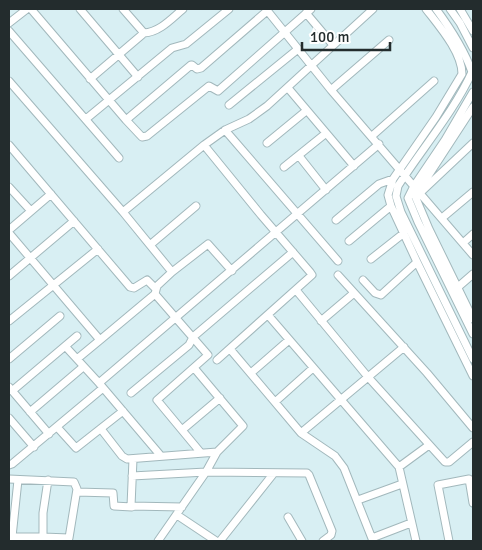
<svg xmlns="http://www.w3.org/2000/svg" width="482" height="550" font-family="Signika,sans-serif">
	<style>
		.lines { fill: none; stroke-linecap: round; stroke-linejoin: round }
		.minor-casing { stroke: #a2b8bc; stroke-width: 9 }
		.minor { stroke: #fff; stroke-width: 7 }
	</style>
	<rect width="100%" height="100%" fill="#d8eff3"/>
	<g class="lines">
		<g class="minor-casing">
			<path id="minor" d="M 31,9 L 126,120 L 191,65 L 192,65 L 197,69 L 201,68 L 267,11
				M 80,9 L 138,77
				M 266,9 L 331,90 L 473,255
				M 426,9 C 439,26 462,52 462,74 L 436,117 L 393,179 L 388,195 L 391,206 L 417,262 L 473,376
				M 436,9 C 450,28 464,49 472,72 C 455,110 421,150 398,186 L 396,196 L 401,212 L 473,359
				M 450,9 L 460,23 L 473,48
				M 460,9 L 473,31
				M 306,13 L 333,45
				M 9,23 L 27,9
				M 9,31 L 119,158
				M 144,33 C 160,32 172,18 183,9
				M 90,79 L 144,33 L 123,9
				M 9,81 L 123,212 L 172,272 L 208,244 L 232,271
				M 288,88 L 354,166
				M 331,90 L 389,40
				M 473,92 L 445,140 L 414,186 L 408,198 L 418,222 L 473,334
				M 229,105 L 298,49
				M 473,107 L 415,196 L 429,229 L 473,319
				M 86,119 L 172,48 L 186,44 L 229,9
				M 126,120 L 142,137 L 147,136 L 209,86 L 218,91 L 311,9
				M 225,130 L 249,119 L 267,106 L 373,9
				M 372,136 L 434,81
				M 267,143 L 306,111
				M 9,145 L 130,287 L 134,288 L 147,280 L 156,289
				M 204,145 L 261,215 L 310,272 L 312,275 L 217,360
				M 299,156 L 326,190
				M 284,167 L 325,134
				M 9,187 L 31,211
				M 420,193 L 473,143
				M 123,212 L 204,145 L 225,130 L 338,261
				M 442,218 L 473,192
				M 336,220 L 379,184 L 393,179
				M 9,230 L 51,194
				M 9,233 L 100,340 L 155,294 L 157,286 L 172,272
				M 349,241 L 391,206
				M 463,243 L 473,234
				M 150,245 L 196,206
				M 371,259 L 404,233
				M 338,275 L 427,373 L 473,428
				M 9,276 L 74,221
				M 363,280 L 375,293 L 381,295 L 417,262
				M 458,287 L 473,274
				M 296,290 L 368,377 L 445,462 L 449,462 L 473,442
				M 155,294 L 208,355 L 157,400 L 201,453
				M 268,315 L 399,467 L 416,541
				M 9,321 L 98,249
				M 321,321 L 354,293
				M 65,346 L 99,383 L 161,456
				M 230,349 L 301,433 L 335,456 L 344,468 L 373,541
				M 9,359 L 60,316
				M 77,359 L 100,340
				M 195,369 L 243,426 L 217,452
				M 251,373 L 289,340
				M 99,383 L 379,144
				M 9,387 L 49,434
				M 12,391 L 77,336
				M 131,393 L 189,345 L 193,337 L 293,252
				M 275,402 L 313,368
				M 30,412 L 83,367
				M 9,418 L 34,447
				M 57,427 L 76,448 L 123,411
				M 101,429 L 122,456 L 127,459 L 217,452 L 206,472 L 158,541
				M 182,430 L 220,398
				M 301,433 L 404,347
				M 133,459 L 131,506 L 182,507
				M 9,465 L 12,464 L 103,388
				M 399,467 L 429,445
				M 132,476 L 206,472 L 307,473 L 309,475 L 332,531 L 331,535 L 323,541
				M 9,479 L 74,482 L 77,489 L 69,538 L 43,537 L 43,513 L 48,480
				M 77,492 L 113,493 L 114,506 L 132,507
				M 358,500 L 402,484
				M 177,515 L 216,541
				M 288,517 L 302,541
				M 9,537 L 43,537
				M 12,537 L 18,480
				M 372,538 L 411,523
				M 220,541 L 274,473
				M 449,541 L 438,485 L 469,479 L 473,503"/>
		</g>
		<use href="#minor" class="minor"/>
	</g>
	<rect width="482" height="550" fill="none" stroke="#232c2d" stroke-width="20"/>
	<path d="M302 42v8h88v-8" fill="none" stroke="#232c2d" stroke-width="2.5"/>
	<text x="310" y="42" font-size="15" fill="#232c2d" stroke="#ffffff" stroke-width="4" paint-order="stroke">100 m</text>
</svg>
